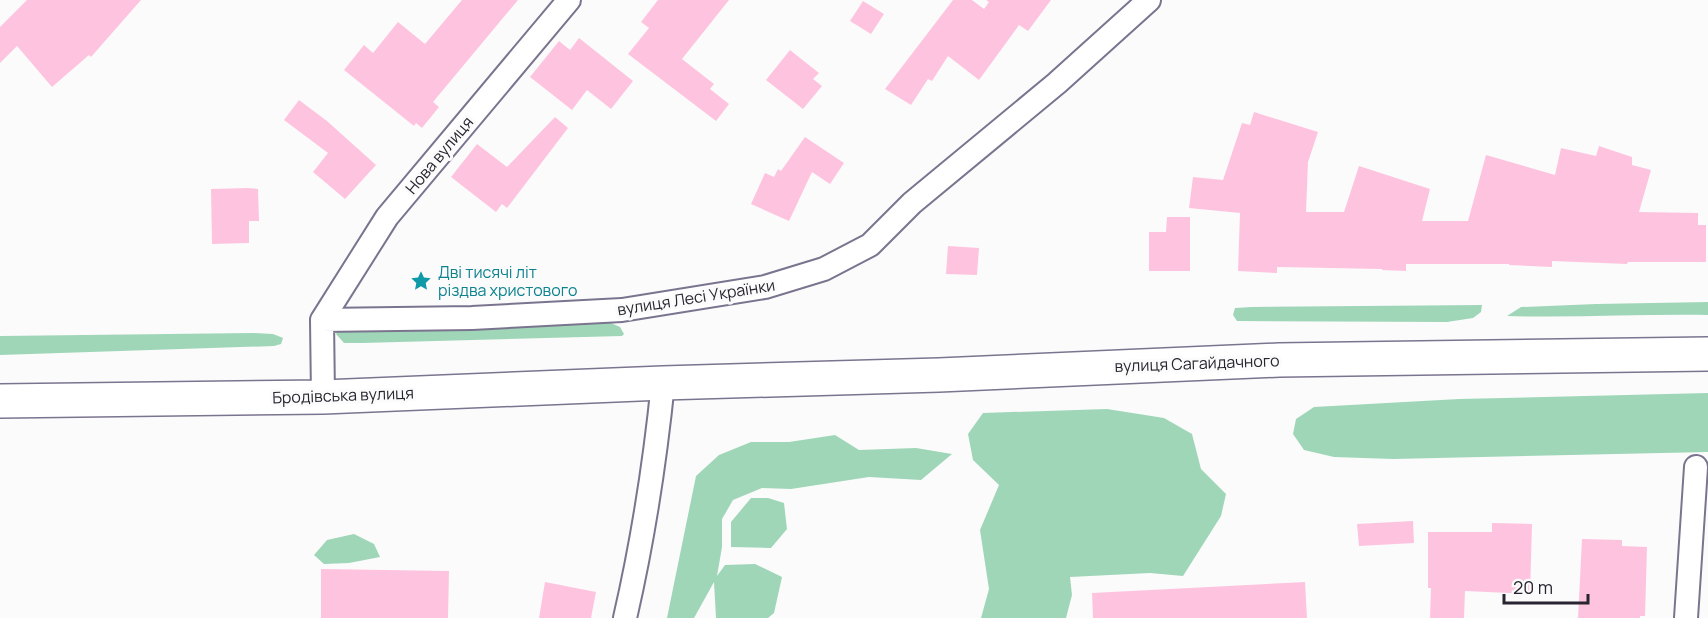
<svg xmlns="http://www.w3.org/2000/svg" width="1708" height="618" font-family="Manrope,sans-serif">
	<style>
		.green { fill: #9fd6b8 }
		.building { fill: #fec4df }
		.lines { fill: none; stroke-linecap: round; stroke-linejoin: round }
		.street-casing { stroke: #7b748f; stroke-width: 26 }
		.primary-casing { stroke: #7b748f; stroke-width: 36 }
		.street { stroke: #fff; stroke-width: 22 }
		.primary { stroke: #fff; stroke-width: 33 }
		.labels { text-anchor: middle; stroke-width: 6; stroke-linejoin: round; paint-order: stroke }
		.street-label { font-size: 16px; fill: #282530; stroke: #fbfbfb }
		.culture-label { font-size: 16px; fill: #0d838f; stroke: #fbfbfb; text-anchor: start }
	</style>
	<rect width="100%" height="100%" fill="#fbfbfb"/>
	<path class="green" d="M 1708,302 L 1708,315 C 1641,314 1574,318 1507,316 L 1521,307 L 1596,304 Z
		M 1482,305 L 1481,312 L 1473,318 L 1447,322 L 1237,321 L 1233,315 L 1235,308 L 1251,307 Z
		M 604,320 L 620,327 L 624,334 L 622,336 L 362,343 L 344,343 L 336,334 L 338,330 Z
		M 253,333 L 273,334 L 283,338 L 281,344 L 274,346 L 0,355 L 0,336 Z
		M 1708,393 L 1708,452 L 1393,459 L 1334,457 L 1304,450 L 1293,434 L 1296,419 L 1314,407 L 1459,399 Z
		M 1107,409 L 1164,418 L 1192,434 L 1201,469 L 1226,494 L 1221,516 L 1183,576 L 1150,573 L 1070,577 L 1072,595 L 1066,618 L 981,618 L 989,589 L 980,530 L 999,485 L 973,460 L 968,434 L 983,413 Z
		M 835,435 L 859,450 L 916,448 L 952,454 L 921,480 L 869,477 L 791,489 L 762,488 L 733,500 L 722,519 L 722,547 L 717,576 L 725,565 L 755,564 L 782,577 L 774,613 L 768,618 L 716,618 L 714,582 L 694,618 L 667,618 L 696,476 L 719,455 L 751,442 L 789,442 Z
		M 751,498 L 768,498 L 784,503 L 787,529 L 771,548 L 731,547 L 731,522 Z
		M 354,534 L 374,544 L 380,557 L 349,563 L 324,564 L 314,555 L 327,540 Z"/>
	<path class="building" d="M 27,0 L 141,0 L 91,57 L 89,55 L 52,87 L 17,46 L 0,63 L 0,27 Z
		M 462,0 L 518,0 L 433,102 L 439,107 L 422,128 L 416,123 L 414,126 L 344,70 L 364,45 L 373,53 L 398,22 L 425,44 Z
		M 658,0 L 729,0 L 682,59 L 714,84 L 710,89 L 729,104 L 716,121 L 628,54 L 649,28 L 641,22 Z
		M 953,0 L 972,0 L 984,9 L 989,2 L 986,0 L 1051,0 L 1028,31 L 1019,25 L 979,80 L 948,56 L 932,81 L 928,79 L 911,105 L 885,89 Z
		M 863,1 L 884,14 L 871,34 L 850,21 Z
		M 579,38 L 633,81 L 611,109 L 587,90 L 572,110 L 530,77 L 559,41 L 570,50 Z
		M 790,50 L 819,73 L 813,79 L 822,86 L 803,109 L 766,80 Z
		M 299,100 L 327,121 L 376,165 L 345,199 L 313,172 L 328,153 L 284,120 Z
		M 1254,112 L 1318,132 L 1308,162 L 1306,212 L 1344,212 L 1359,166 L 1430,189 L 1422,221 L 1468,221 L 1486,155 L 1555,175 L 1561,148 L 1596,156 L 1599,146 L 1632,157 L 1632,165 L 1651,170 L 1639,212 L 1698,213 L 1698,225 L 1706,225 L 1706,262 L 1628,262 L 1627,264 L 1552,261 L 1552,267 L 1509,265 L 1509,264 L 1406,264 L 1406,271 L 1382,270 L 1382,269 L 1277,267 L 1277,273 L 1238,271 L 1240,213 L 1189,208 L 1193,177 L 1223,180 L 1242,123 L 1250,125 Z
		M 555,117 L 568,128 L 507,208 L 502,204 L 496,212 L 451,177 L 477,144 L 507,167 Z
		M 805,137 L 844,163 L 830,184 L 812,172 L 789,221 L 751,204 L 765,173 L 774,177 L 778,169 L 781,171 Z
		M 248,188 L 258,189 L 259,221 L 249,221 L 249,243 L 212,244 L 211,189 Z
		M 1167,217 L 1190,217 L 1190,271 L 1149,271 L 1149,232 L 1166,232 Z
		M 948,246 L 979,248 L 977,275 L 946,274 Z
		M 1413,521 L 1414,543 L 1359,546 L 1357,524 Z
		M 1492,523 L 1532,524 L 1530,594 L 1465,591 L 1464,618 L 1430,618 L 1431,588 L 1428,588 L 1428,532 L 1492,532 Z
		M 1582,539 L 1622,540 L 1622,546 L 1647,547 L 1645,616 L 1640,616 L 1640,618 L 1578,618 Z
		M 321,569 L 449,571 L 448,618 L 321,618 Z
		M 545,582 L 596,592 L 591,618 L 539,618 Z
		M 1305,582 L 1307,618 L 1093,618 L 1092,593 Z"/>
	<g class="lines">
		<g class="street-casing">
			<path id="street" d="M 322,320 L 472,318 L 622,310 L 765,287 L 824,269 L 870,245 L 912,203 L 1057,83 L 1149,0
				M 322,320 L 387,217 L 569,0
				M 322,320 L 323,397
				M 625,618 C 643,540 655,462 663,383
				M 1686,618 L 1696,467"/>
		</g>
		<g class="primary-casing">
			<path id="primary" d="M 0,401 L 323,397 L 663,383 L 939,375 L 1279,360 L 1708,354"/>
		</g>
		<use href="#street" class="street"/>
		<use href="#primary" class="primary"/>
	</g>
	<defs>
		<g id="sight-bare" transform="scale(1.62)"><path d="M0-6L1.8-2.2L6-1.7L2.9 1.2L3.7 5.4L0 3.3L-3.7 5.4L-2.9 1.2L-6-1.7L-1.8-2.2Z" fill="#0f9aa8" stroke="#fbfbfb" stroke-width="2.5" paint-order="stroke"/></g>
	</defs>
	<g fill-rule="evenodd">
		<use href="#sight-bare" x="421" y="281"/>
	</g>
	<g class="labels">
		<g class="street-label">
			<text transform="translate(439 155) rotate(-50)" y="6">Нова вулиця</text>
			<text transform="translate(696 297) rotate(-9)" y="6">вулиця Лесі Українки</text>
			<text transform="translate(1197 363) rotate(-2)" y="6">вулиця Сагайдачного</text>
			<text transform="translate(343 395) rotate(-2)" y="6">Бродівська вулиця</text>
		</g>
		<g class="culture-label">
			<text x="438" y="278">Дві тисячі літ<tspan x="438" dy="18">різдва христового</tspan></text>
		</g>
	</g>
	<path d="M1504 594v9h84v-9" fill="none" stroke="#282530" stroke-width="3"/>
	<text x="1513" y="594" font-size="18" fill="#282530" stroke="#fbfbfb" stroke-width="4.5" paint-order="stroke">20 m</text>
</svg>
